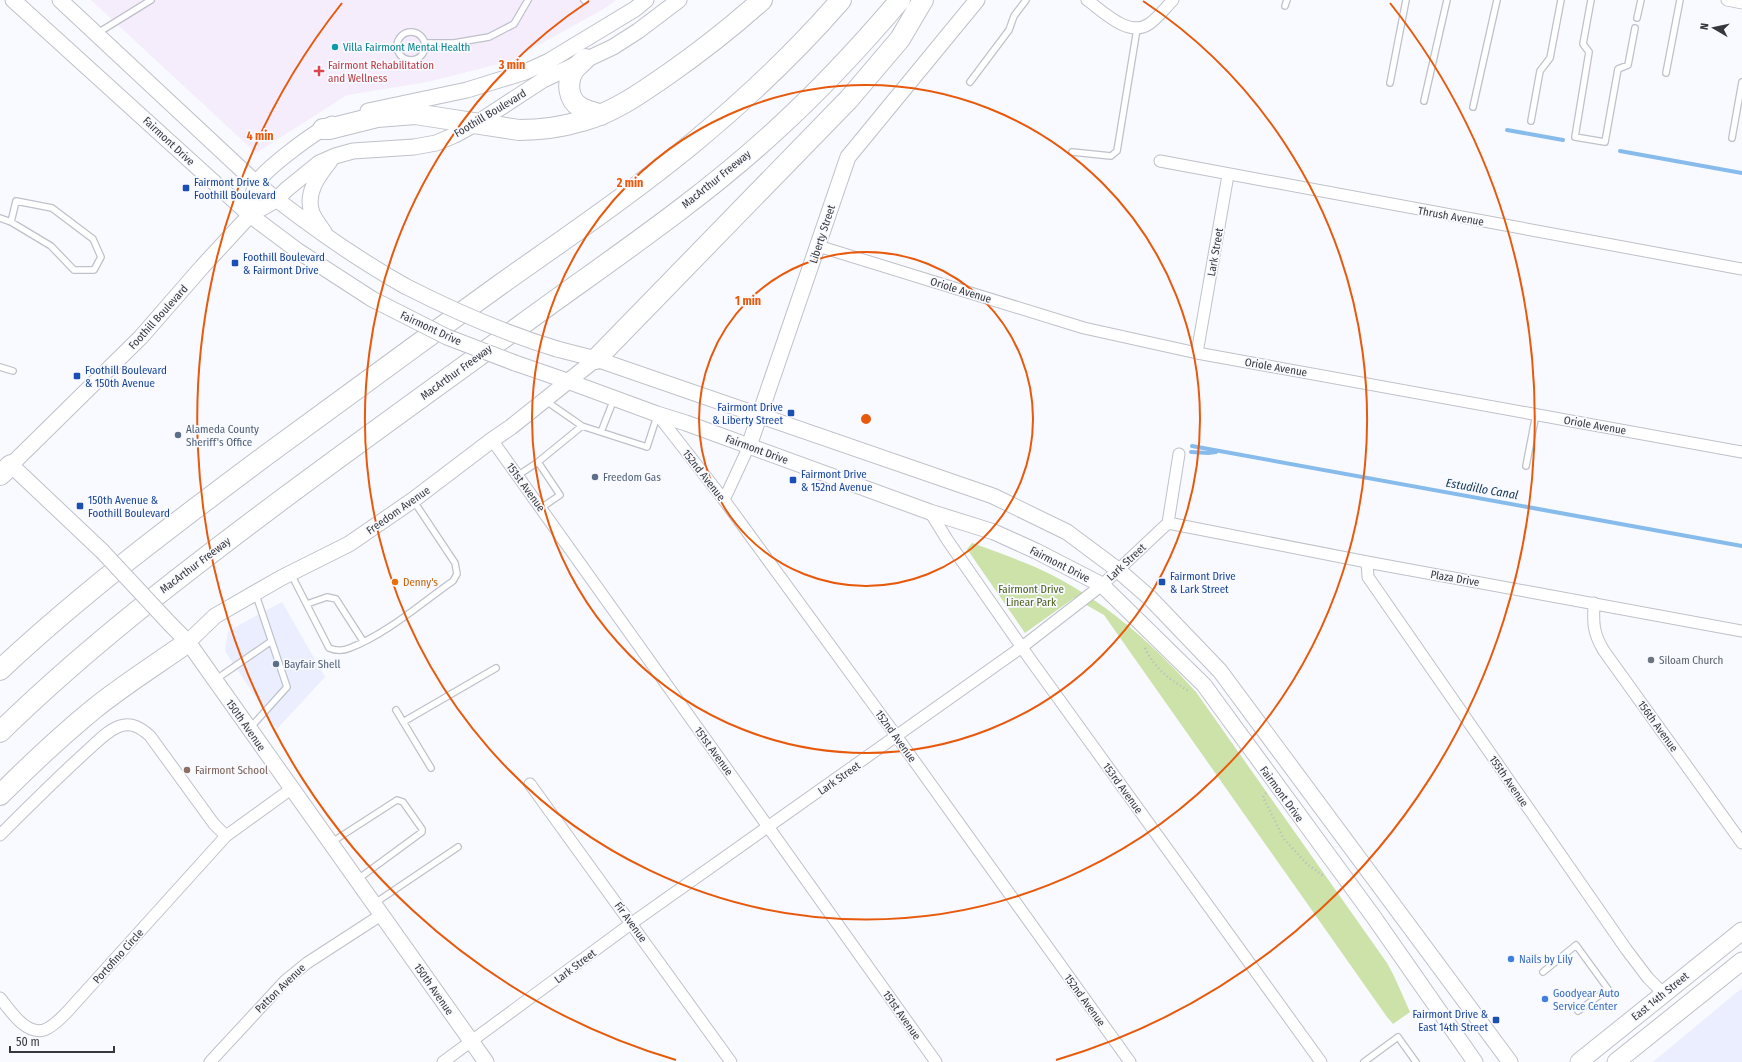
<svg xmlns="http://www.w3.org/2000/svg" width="1742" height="1062" font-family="'Fira Sans Condensed',sans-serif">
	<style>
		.built { fill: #eaeefe }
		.medical { fill: #f5ecfc }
		.green { fill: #cde2a9 }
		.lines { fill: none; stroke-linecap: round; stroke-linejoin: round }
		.stream { stroke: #87bbeb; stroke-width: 4 }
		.lane-casing { stroke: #bfc1ca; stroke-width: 8 }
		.street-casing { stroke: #bfc1ca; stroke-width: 13 }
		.secondary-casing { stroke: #bfc1ca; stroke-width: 17 }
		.primary-casing { stroke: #bfc1ca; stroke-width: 19 }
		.highway-casing { stroke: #bfc1ca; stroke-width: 22 }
		.path { stroke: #b9babf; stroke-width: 2.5; stroke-dasharray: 1 3; stroke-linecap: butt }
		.lane { stroke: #fff; stroke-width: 5.5 }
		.street { stroke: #fff; stroke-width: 11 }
		.secondary { stroke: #fff; stroke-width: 15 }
		.primary { stroke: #fff; stroke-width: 17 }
		.highway { stroke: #fff; stroke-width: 20 }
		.secondary-bridge-casing { stroke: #bfc1ca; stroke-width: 17; stroke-linecap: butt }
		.secondary-bridge { stroke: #fff; stroke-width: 15 }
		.ring { fill: none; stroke: #e8590c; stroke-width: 2 }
		.culture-dot { fill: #0f9aa8; stroke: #f8faff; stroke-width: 1.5 }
		.health-dot { fill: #e0444e; stroke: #f8faff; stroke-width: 1.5 }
		.transit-dot { fill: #1a4fb4; stroke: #f8faff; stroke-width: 1.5 }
		.service-dot { fill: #5c6f8a; stroke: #f8faff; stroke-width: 1.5 }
		.food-dot { fill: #e8710a; stroke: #f8faff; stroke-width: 1.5 }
		.worship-dot { fill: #6b7280; stroke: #f8faff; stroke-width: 1.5 }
		.education-dot { fill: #8d6e63; stroke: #f8faff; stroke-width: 1.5 }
		.shop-dot { fill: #3f7fe0; stroke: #f8faff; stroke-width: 1.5 }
		.labels { text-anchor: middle; stroke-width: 3.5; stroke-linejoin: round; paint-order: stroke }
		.culture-label { font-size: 11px; fill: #0d838f; stroke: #f8faff; text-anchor: start }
		.health-label { font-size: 11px; fill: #be3a42; stroke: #f8faff; text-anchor: start }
		.street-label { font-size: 11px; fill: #37383c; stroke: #f8faff }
		.transit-label { font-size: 11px; fill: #164399; stroke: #f8faff; text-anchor: start }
		.service-label { font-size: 11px; fill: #4e5e75; stroke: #f8faff; text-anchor: start }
		.food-label { font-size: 11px; fill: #c56008; stroke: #f8faff; text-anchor: start }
		.park-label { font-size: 11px; fill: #495d1a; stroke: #f8faff }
		.worship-label { font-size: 11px; fill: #5b616d; stroke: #f8faff; text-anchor: start }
		.education-label { font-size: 11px; fill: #785e54; stroke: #f8faff; text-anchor: start }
		.shop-label { font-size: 11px; fill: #366cbe; stroke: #f8faff; text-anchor: start }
		.water-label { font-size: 12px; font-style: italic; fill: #103656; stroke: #f8faff }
		.centre { fill: #e8590c; stroke: #f8faff; stroke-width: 2 }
		.ring-label { font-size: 12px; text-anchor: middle; font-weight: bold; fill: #e8590c; stroke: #f8faff; stroke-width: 3.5; stroke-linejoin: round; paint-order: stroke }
	</style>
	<rect width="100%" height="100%" fill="#f8faff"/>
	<path class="built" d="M 282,602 L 325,677 L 277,729 L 225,651 L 228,631 Z
		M 1742,988 L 1742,1062 L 1653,1062 Z"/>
	<path class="medical" d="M 91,0 L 616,0 L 607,7 L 510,61 L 427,82 L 347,95 L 256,153 Z"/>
	<path class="green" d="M 972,543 C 989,549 1006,555 1023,562 C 1091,589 1147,637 1196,692 L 1387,963 L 1394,976 L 1410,1012 L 1393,1024 L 1387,1017 L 1104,615 L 1074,598 L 1025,633 L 967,549 Z"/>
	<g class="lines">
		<path class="stream" d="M 1507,130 L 1563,140
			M 1620,151 L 1742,173
			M 1192,446 L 1742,546
			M 1191,452 L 1208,453 L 1216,452"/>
		<g class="lane-casing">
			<path id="lane" d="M 584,0 L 585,1
				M 1591,0 L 1583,44 L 1589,52 L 1575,137 L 1605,142 L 1618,69 L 1628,65 L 1635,28
				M 1285,6 L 1287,0
				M 1637,18 L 1641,0
				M397 46a14 14 0 1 1 28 0a14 14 0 1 1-28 0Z
				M 96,34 L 151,0
				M 425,43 L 454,43 L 489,37 L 514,24 L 528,0
				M 1666,73 L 1680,0
				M 970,82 L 1009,30 L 1014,16 L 1026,0
				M 1390,83 L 1406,0
				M 1424,101 L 1447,0
				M 1473,107 L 1497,0
				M 1531,121 L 1540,71 L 1550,58 L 1561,0
				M 1732,138 L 1742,82
				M 1072,152 L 1111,156 L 1117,151 L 1137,29
				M 0,218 L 11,222 L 51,246 L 74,270 L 94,270 L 101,257 L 93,239 L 52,208 L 16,201 L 11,222
				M 0,367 L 13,371
				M 546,401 L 582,426
				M 601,432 L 614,399
				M 538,462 L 560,495 L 541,508
				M 1526,466 L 1536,414
				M 517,476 L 538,462 L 582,426 L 647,447 L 657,416
				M 291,574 L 329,648 C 336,651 343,651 350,648 C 388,633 420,604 453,581 L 457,574 L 455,563 L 413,500
				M 307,604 L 327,597 L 336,599 L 363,641
				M 215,680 L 270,642
				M 396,710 L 431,768
				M 403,722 L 496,668
				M 251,727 L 287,687 L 256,595
				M 332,842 L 397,800 L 403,802 L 422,829 L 422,832 L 358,879
				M 375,903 L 458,847
				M 1543,972 L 1576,945 L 1608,989 L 1578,1011
				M 1364,1062 L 1398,1037 L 1416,1062"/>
		</g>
		<g class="street-casing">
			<path id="street" d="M 1087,0 C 1103,11 1128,38 1149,24 C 1158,18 1165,8 1173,0
				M 1727,0 L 1742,3
				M 1160,161 L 1742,269
				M 818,246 L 1084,328 L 1197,353 L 1742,452
				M 1197,353 L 1228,175
				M 657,414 L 724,500 L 892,730 L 1130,1062
				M 492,440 L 936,1062
				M 724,500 L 749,446
				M 930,512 L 948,541 L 1030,659 L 1321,1062
				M 1168,523 L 1367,562 L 1742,631
				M 1367,562 L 1368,577 L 1626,949 L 1648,978 L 1663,993
				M 1594,603 C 1593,623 1593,633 1604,651 L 1742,843
				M 530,784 L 731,1062
				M 0,835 C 29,806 57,778 88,750 C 97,742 108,730 120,726 C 132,722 141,728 150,736 L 214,824 L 226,836 L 67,1012 C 61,1018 53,1027 44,1030 C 25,1035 10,1010 0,998
				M 226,836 L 291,789
				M 210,1062 L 285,981 L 307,963 L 381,915
				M 443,1062 L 632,923 L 1022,647 L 1102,585 L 1168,523 L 1179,454"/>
		</g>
		<g class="secondary-casing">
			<path id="secondary" d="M 13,0 L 250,215 L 298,251 L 372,299
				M 60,0 L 256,183 C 303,221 352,256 405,286
				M 368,111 L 467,90 L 525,72 L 549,61 L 635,9 L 646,0
				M 250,215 C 251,207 253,188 257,182 C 268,167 314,132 332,124
				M 324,232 C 320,226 315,220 312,213 C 305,193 318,176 330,161
				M 557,349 L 596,359 L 993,496 L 1067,532 L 1118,570 L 1150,598 L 1220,671 L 1510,1062
				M 515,363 L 570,382 L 657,414 L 686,423 L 930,512 L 994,532 L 1036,551 L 1102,585 L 1204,685 L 1373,916 L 1475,1062
				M 749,446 L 848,157 L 977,0
				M 102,551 L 11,465 L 141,337 L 202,267 L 250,215 L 276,200 L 287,189 L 319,163 L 335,156 L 353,151 L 414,147 L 436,143 L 455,135 L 477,123 L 543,80 L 613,47 L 638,31 L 679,0
				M 171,625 L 188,642 L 486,1062
				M 188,642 L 215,616 L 281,578 L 349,544 L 413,500 L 492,440 L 511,427 L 596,359"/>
		</g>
		<g class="primary-casing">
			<path id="primary" d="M 1579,1062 L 1742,931
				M 1616,1062 L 1742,961"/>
		</g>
		<g class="highway-casing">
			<path id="highway" d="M 585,59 C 582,62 577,66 574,70 C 566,81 568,100 580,107 C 586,111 594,112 601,115
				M 323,129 L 329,129 L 377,117 L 415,114 L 519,130 C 541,130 562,127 582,121 C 613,113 641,93 667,75 C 700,52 732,27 762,0
				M 596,359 L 849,99 L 900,39 L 923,0
				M 0,475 L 11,465
				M 0,670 C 83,592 174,524 265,456 C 344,398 422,341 501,284 C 566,238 632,193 693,143 C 746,99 796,52 841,0
				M 0,732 C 88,646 185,572 284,498 C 362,440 441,383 520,326 C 606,263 697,203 775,131 C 820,90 861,46 900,0
				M 0,795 C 30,765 62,735 95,708 C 125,684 157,664 188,642"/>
		</g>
		<path class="path" d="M 1145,648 C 1154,668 1170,680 1189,691
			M 1266,793 L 1263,797 L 1284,839 L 1307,864 L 1325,877"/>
		<use href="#lane" class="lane"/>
		<use href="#street" class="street"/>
		<use href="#secondary" class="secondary"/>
		<use href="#primary" class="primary"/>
		<use href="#highway" class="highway"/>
		<g class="secondary-bridge-casing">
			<path id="secondary-bridge" d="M 405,286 C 454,311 504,333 557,349
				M 372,299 L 447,337 L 515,363
				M 102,551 L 171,625"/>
		</g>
		<use href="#secondary-bridge" class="secondary-bridge"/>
	</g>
	<g class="ring">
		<circle cx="866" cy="419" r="167"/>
		<circle cx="866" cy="419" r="334"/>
		<path d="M1143 1A501 501 0 1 1 589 1"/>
		<path d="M676 1060A669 669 0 0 1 342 3M1390 3A669 669 0 0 1 1056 1060"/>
	</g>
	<circle class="culture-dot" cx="335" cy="47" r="4"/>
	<path class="health-dot" d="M317 65h4v4h4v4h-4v4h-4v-4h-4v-4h4z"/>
	<g class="transit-dot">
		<rect x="182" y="184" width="8" height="8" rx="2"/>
		<rect x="231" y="259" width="8" height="8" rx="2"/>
		<rect x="73" y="372" width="8" height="8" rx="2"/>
		<rect x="787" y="409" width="8" height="8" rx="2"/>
		<rect x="789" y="476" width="8" height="8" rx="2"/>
		<rect x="76" y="502" width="8" height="8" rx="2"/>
		<rect x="1158" y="578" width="8" height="8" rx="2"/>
		<rect x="1492" y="1016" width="8" height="8" rx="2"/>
	</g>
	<g class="service-dot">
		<circle cx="178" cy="435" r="4"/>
		<circle cx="595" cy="477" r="4"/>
		<circle cx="276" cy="664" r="4"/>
	</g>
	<circle class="food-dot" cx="395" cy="582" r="4"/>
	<circle class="worship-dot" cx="1651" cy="660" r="4"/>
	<circle class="education-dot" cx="187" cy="770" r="4"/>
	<g class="shop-dot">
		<circle cx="1511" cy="959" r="4"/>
		<circle cx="1545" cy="999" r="4"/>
	</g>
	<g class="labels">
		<g class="culture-label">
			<text x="343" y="51">Villa Fairmont Mental Health</text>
		</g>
		<g class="health-label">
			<text x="328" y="69">Fairmont Rehabilitation<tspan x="328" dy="13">and Wellness</tspan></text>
		</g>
		<g class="street-label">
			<text transform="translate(490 113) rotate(-31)" y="4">Foothill Boulevard</text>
			<text transform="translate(169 141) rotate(43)" y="4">Fairmont Drive</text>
			<text transform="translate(716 179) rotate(-39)" y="4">MacArthur Freeway</text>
			<text transform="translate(1451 216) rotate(10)" y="4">Thrush Avenue</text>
			<text transform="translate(822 234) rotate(-72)" y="4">Liberty Street</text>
			<text transform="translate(1215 252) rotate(-80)" y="4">Lark Street</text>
			<text transform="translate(961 290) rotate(17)" y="4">Oriole Avenue</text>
			<text transform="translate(158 317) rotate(-48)" y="4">Foothill Boulevard</text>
			<text transform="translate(431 328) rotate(25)" y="4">Fairmont Drive</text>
			<text transform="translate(1276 367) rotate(10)" y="4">Oriole Avenue</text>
			<text transform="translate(456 372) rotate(-36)" y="4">MacArthur Freeway</text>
			<text transform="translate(1595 425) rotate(10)" y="4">Oriole Avenue</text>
			<text transform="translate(757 449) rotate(20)" y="4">Fairmont Drive</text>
			<text transform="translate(704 475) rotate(52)" y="4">152nd Avenue</text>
			<text transform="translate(526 487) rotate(54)" y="4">151st Avenue</text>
			<text transform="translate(398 510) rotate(-35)" y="4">Freedom Avenue</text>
			<text transform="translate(1126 562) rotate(-43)" y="4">Lark Street</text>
			<text transform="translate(1060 564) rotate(27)" y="4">Fairmont Drive</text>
			<text transform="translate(195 565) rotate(-37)" y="4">MacArthur Freeway</text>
			<text transform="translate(1455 578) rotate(10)" y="4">Plaza Drive</text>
			<text transform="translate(246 725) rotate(55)" y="4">150th Avenue</text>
			<text transform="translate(1658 726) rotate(54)" y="4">156th Avenue</text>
			<text transform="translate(896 736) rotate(54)" y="4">152nd Avenue</text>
			<text transform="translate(714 751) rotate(54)" y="4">151st Avenue</text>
			<text transform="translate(839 778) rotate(-35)" y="4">Lark Street</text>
			<text transform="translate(1509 781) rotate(55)" y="4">155th Avenue</text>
			<text transform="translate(1123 788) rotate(54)" y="4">153rd Avenue</text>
			<text transform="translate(1282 794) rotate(54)" y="4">Fairmont Drive</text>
			<text transform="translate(631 922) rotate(54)" y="4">Fir Avenue</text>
			<text transform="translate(118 956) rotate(-48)" y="4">Portofino Circle</text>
			<text transform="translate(575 966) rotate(-37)" y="4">Lark Street</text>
			<text transform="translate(280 988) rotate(-44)" y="4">Patton Avenue</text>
			<text transform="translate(434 989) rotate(55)" y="4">150th Avenue</text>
			<text transform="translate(1660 996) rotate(-39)" y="4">East 14th Street</text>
			<text transform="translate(1085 1000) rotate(54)" y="4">152nd Avenue</text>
			<text transform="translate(902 1015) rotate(55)" y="4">151st Avenue</text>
		</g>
		<g class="transit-label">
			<text x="194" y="186">Fairmont Drive &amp;<tspan x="194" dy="13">Foothill Boulevard</tspan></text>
			<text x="243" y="261">Foothill Boulevard<tspan x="243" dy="13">&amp; Fairmont Drive</tspan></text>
			<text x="85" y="374">Foothill Boulevard<tspan x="85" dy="13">&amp; 150th Avenue</tspan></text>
			<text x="783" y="411" text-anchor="end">Fairmont Drive<tspan x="783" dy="13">&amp; Liberty Street</tspan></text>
			<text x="801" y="478">Fairmont Drive<tspan x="801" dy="13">&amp; 152nd Avenue</tspan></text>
			<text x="88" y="504">150th Avenue &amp;<tspan x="88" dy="13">Foothill Boulevard</tspan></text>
			<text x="1170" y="580">Fairmont Drive<tspan x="1170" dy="13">&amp; Lark Street</tspan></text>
			<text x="1488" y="1018" text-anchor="end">Fairmont Drive &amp;<tspan x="1488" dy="13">East 14th Street</tspan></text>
		</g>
		<g class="service-label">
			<text x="186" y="433">Alameda County<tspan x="186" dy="13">Sheriff's Office</tspan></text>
			<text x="603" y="481">Freedom Gas</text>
			<text x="284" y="668">Bayfair Shell</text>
		</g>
		<g class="food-label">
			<text x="403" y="586">Denny's</text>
		</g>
		<g class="park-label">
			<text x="1031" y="593">Fairmont Drive<tspan x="1031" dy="13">Linear Park</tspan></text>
		</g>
		<g class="worship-label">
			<text x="1659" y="664">Siloam Church</text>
		</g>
		<g class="education-label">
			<text x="195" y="774">Fairmont School</text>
		</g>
		<g class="shop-label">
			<text x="1519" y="963">Nails by Lily</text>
			<text x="1553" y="997">Goodyear Auto<tspan x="1553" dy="13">Service Center</tspan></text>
		</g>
		<g class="water-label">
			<text transform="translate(1482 489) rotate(10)" y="4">Estudillo Canal</text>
		</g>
	</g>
	<circle cx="866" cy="419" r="6" class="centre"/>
	<g class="ring-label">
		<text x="512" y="69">3 min</text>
		<text x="260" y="140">4 min</text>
		<text x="630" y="187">2 min</text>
		<text x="748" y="305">1 min</text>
	</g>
	<g transform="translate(1714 28) rotate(279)" stroke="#f8faff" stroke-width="3" paint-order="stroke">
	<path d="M0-3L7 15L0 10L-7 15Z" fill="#37383c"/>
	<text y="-6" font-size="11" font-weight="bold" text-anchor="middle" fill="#37383c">N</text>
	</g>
	<path d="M10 1046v6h104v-6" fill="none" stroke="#37383c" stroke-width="2"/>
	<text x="16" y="1046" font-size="12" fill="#37383c" stroke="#f8faff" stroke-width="3" paint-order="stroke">50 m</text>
</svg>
